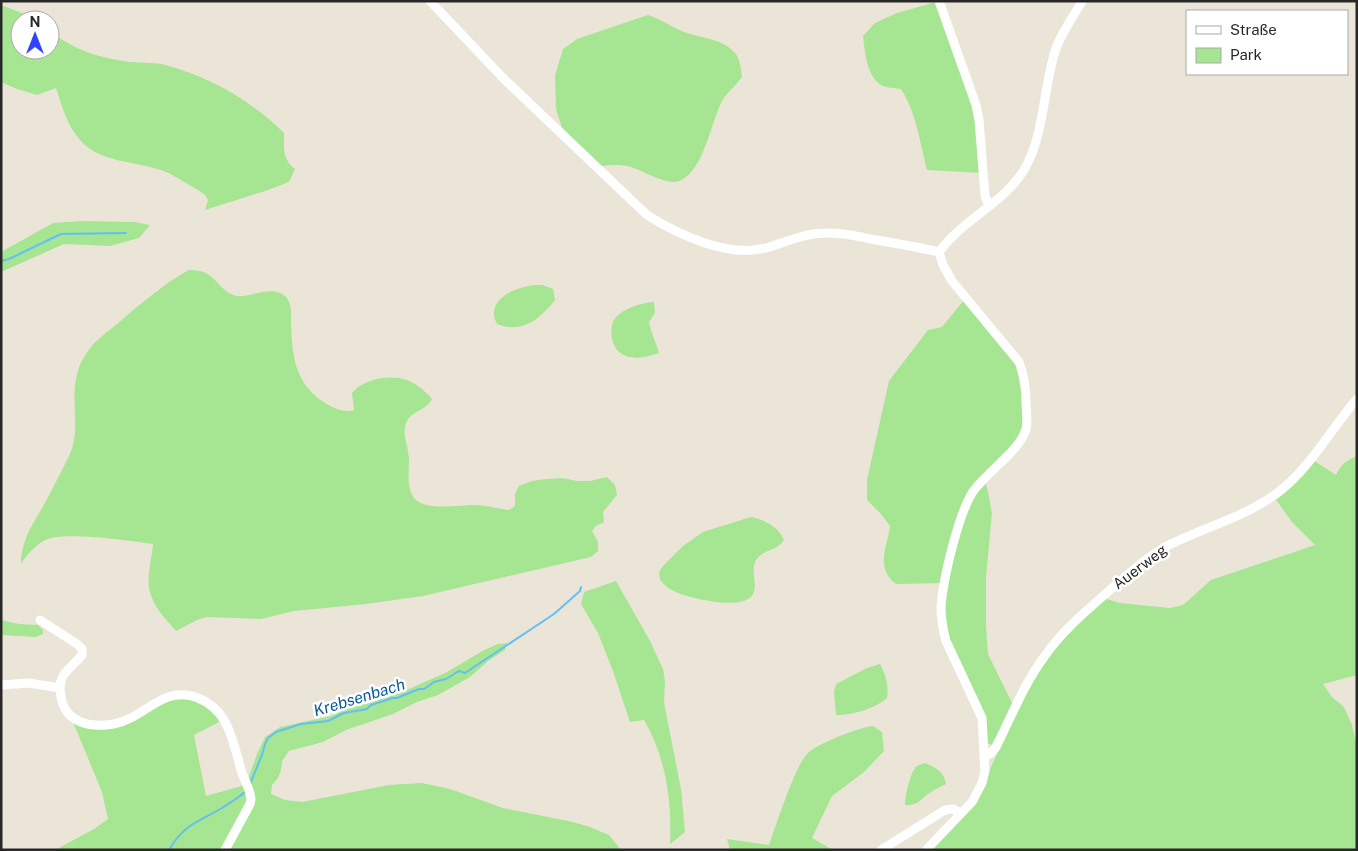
<svg xmlns="http://www.w3.org/2000/svg" width="1358" height="851" font-family="'Public Sans',sans-serif">
	<style>
		.green { fill: #a6e592 }
		.lines { fill: none; stroke-linecap: round; stroke-linejoin: round }
		.stream { stroke: #65bff3; stroke-width: 2 }
		.minor { stroke: #fff; stroke-width: 9 }
		.labels { text-anchor: middle; stroke-width: 5; stroke-linejoin: round; paint-order: stroke }
		.street-label { font-size: 15px; fill: #282828; stroke: #fff }
		.water-label { font-size: 16px; font-style: italic; fill: #085a9c; stroke: #fff }
	</style>
	<rect width="100%" height="100%" fill="#ebe5d8"/>
	<path class="green" d="M 936,2 L 975,109 L 982,173 L 927,170 C 920,142 916,112 901,89 C 895,88 886,88 881,85 C 866,75 865,51 863,36 L 875,23 L 897,13 Z
		M 1,5 L 30,16 L 35,20 L 20,20 L 20,50 L 50,50 L 50,31 C 76,51 99,58 131,62 C 143,63 157,62 169,66 C 212,78 253,102 284,133 C 284,148 282,159 295,169 L 289,182 L 265,191 L 205,210 L 208,200 C 205,193 198,190 191,186 C 181,180 169,172 157,169 C 135,162 102,161 85,145 C 68,129 63,109 56,88 L 37,95 L 17,89 L 1,82 Z
		M 648,15 C 662,20 672,27 684,32 C 700,38 721,38 734,52 C 740,57 741,69 742,77 C 736,85 727,93 722,101 C 711,121 703,178 675,182 C 662,183 644,171 631,167 C 621,164 612,165 601,166 L 563,131 L 556,109 L 555,75 L 563,49 L 577,39 Z
		M 82,221 L 135,222 L 150,225 L 139,238 L 110,246 L 64,244 L 1,272 L 1,252 L 53,223 Z
		M 189,270 C 192,270 197,270 200,271 C 216,274 221,294 238,296 C 253,297 273,284 286,297 C 292,304 291,313 291,322 C 292,355 294,383 325,403 C 333,408 344,413 354,410 L 352,393 C 363,379 390,374 407,380 C 417,384 425,391 432,399 C 426,411 413,410 407,421 C 401,432 408,446 409,458 C 409,471 406,488 415,499 C 426,511 460,505 475,505 C 486,505 498,509 509,510 L 515,506 L 515,494 L 519,486 L 532,481 L 547,479 L 562,478 L 577,481 L 590,481 L 607,477 L 615,485 L 617,495 L 603,512 L 604,522 L 596,526 L 592,531 L 598,542 L 598,551 L 591,557 L 423,596 L 366,604 L 294,611 L 261,619 L 207,617 L 197,620 L 176,631 C 167,620 155,609 151,595 C 145,581 152,559 153,544 C 130,541 64,531 45,540 C 36,545 26,555 21,564 C 21,539 34,523 46,501 C 54,486 62,470 70,454 C 81,429 70,400 77,375 C 78,368 82,360 86,354 C 92,343 106,333 116,325 C 139,305 162,285 189,270 Z
		M 534,285 L 543,285 L 553,289 L 555,300 C 540,319 522,334 497,324 C 484,300 515,287 534,285 Z
		M 964,300 L 1018,365 L 1022,378 L 1024,426 L 1020,436 L 1008,451 L 983,476 L 987,487 L 992,513 L 986,577 L 986,626 L 988,654 L 1013,705 L 992,745 L 987,743 L 949,639 L 944,609 L 947,583 L 896,584 C 875,568 887,548 890,526 L 881,514 L 867,500 L 867,480 L 889,381 L 928,330 L 942,327 Z
		M 654,302 L 655,313 L 649,322 C 651,333 656,342 659,353 C 641,360 616,362 612,338 C 611,333 611,326 613,322 C 619,309 641,303 654,302 Z
		M 1357,456 L 1357,675 L 1323,684 L 1332,697 L 1344,707 L 1352,725 L 1356,743 L 1357,850 L 929,850 L 987,776 L 1018,707 L 1048,654 L 1104,598 L 1120,603 L 1170,608 L 1183,605 L 1211,580 L 1315,545 L 1292,522 L 1274,497 L 1313,460 L 1336,475 C 1340,465 1347,460 1357,456 Z
		M 751,517 C 765,520 778,526 784,540 C 778,551 763,549 756,560 C 750,570 758,584 753,594 C 745,612 685,598 672,590 C 667,588 663,583 660,580 L 659,572 L 663,566 L 683,546 L 703,532 Z
		M 616,581 L 650,641 L 663,669 L 665,681 L 664,703 L 681,789 L 685,832 L 670,844 C 672,802 666,757 644,720 L 630,722 L 613,671 L 598,633 L 581,604 L 584,592 Z
		M 1,620 L 19,624 L 38,625 L 43,630 L 43,634 L 36,637 L 1,635 Z
		M 507,643 L 505,650 L 488,661 L 470,677 L 438,695 L 417,702 L 393,714 L 346,730 L 323,742 L 289,751 L 282,761 L 281,770 L 278,778 L 272,785 L 271,794 L 285,800 L 302,802 L 389,785 L 422,783 L 450,789 L 503,808 L 573,822 L 590,827 L 609,835 L 621,850 L 55,850 L 94,829 L 108,819 L 102,792 L 73,722 L 101,727 L 162,701 L 179,697 L 205,703 L 223,720 L 194,735 L 206,796 L 245,785 L 247,782 L 257,754 L 265,737 L 280,727 L 331,716 L 344,710 L 370,703 L 409,689 L 447,672 L 484,650 L 498,644 Z
		M 880,664 C 886,676 889,685 887,698 C 874,709 853,715 836,715 L 834,692 L 836,684 L 867,668 Z
		M 873,726 L 882,732 L 884,751 L 864,772 L 832,796 L 812,838 L 833,850 L 730,850 L 727,839 L 769,845 C 776,826 796,762 809,752 C 822,742 857,728 873,726 Z
		M 925,763 C 936,768 944,771 946,784 C 941,787 935,789 931,792 C 920,799 920,805 905,805 C 905,796 910,772 917,766 C 919,765 923,764 925,763 Z"/>
	<g class="lines">
		<path class="stream" d="M 1,261 L 9,259 L 61,234 L 126,233
			M 250,784 L 262,755 L 265,744 L 268,738 L 276,732 L 301,724 L 328,721 L 344,713 L 367,709 L 371,705 L 393,698 L 397,698 L 419,689 L 424,689 L 434,682 L 446,679 L 459,671 L 465,673 L 554,614 L 580,591 L 581,587
			M 169,850 C 184,824 198,822 222,808 C 230,803 238,798 245,792"/>
		<path class="minor" d="M 430,1 L 504,79 L 647,215 C 679,235 728,258 766,248 C 786,242 805,233 826,233 C 841,232 856,236 871,239 C 894,243 917,247 939,252
			M 939,1 L 976,105 L 979,120 L 985,196 L 989,206
			M 40,620 L 77,644 L 82,649 L 82,655 C 76,663 66,669 62,678 C 59,684 60,690 61,697 C 65,723 91,728 114,724 C 135,720 149,704 168,697 C 178,694 189,694 198,698 C 229,710 233,742 241,770 C 244,779 250,789 251,799 L 250,804 L 225,850
			M 1,685 L 29,683 L 60,688
			M 984,757 L 991,753 L 996,747 C 1011,717 1024,684 1044,657 C 1062,631 1086,611 1110,590 C 1128,574 1146,558 1167,546 C 1204,527 1241,519 1276,494 C 1310,469 1330,430 1357,399
			M 881,850 L 945,810 L 953,809 L 961,813
			M 926,850 L 972,802 L 982,783 L 985,771 L 982,718 L 946,641 C 943,630 941,619 941,607 C 943,579 958,516 972,493 C 985,473 1020,451 1026,429 C 1028,421 1026,411 1026,403 C 1026,388 1024,375 1019,362 L 952,281 L 943,265 L 939,252 C 963,219 1003,204 1024,170 C 1044,136 1043,92 1054,55 C 1059,36 1072,19 1082,1"/>
	</g>
	<g class="labels">
		<g class="street-label">
			<text transform="translate(1140 567) rotate(-37)" y="5">Auerweg</text>
		</g>
		<g class="water-label">
			<text transform="translate(359 697) rotate(-17)" y="6">Krebsenbach</text>
		</g>
	</g>
	<rect width="1358" height="851" fill="none" stroke="#282828" stroke-width="5"/>
	<rect x="1186" y="10" width="162" height="65" fill="#ffffff" stroke="#a9a9a9"/>
	<rect x="1196" y="26" width="25" height="8" fill="#ffffff" stroke="#a9a9a9"/>
	<text x="1230" y="35" font-size="15" fill="#282828">Straße</text>
	<rect x="1196" y="48" width="25" height="15" fill="#a6e592" stroke="#a9a9a9"/>
	<text x="1230" y="60" font-size="15" fill="#282828">Park</text>
	<g transform="translate(35 35)"><circle r="24" fill="#ffffff" stroke="#a9a9a9"/>
	<path d="M0-4L9 19L0 12L-9 19Z" fill="#3143ff"/>
	<text y="-8" font-size="14" font-weight="bold" text-anchor="middle" fill="#282828">N</text>
	</g>
</svg>
